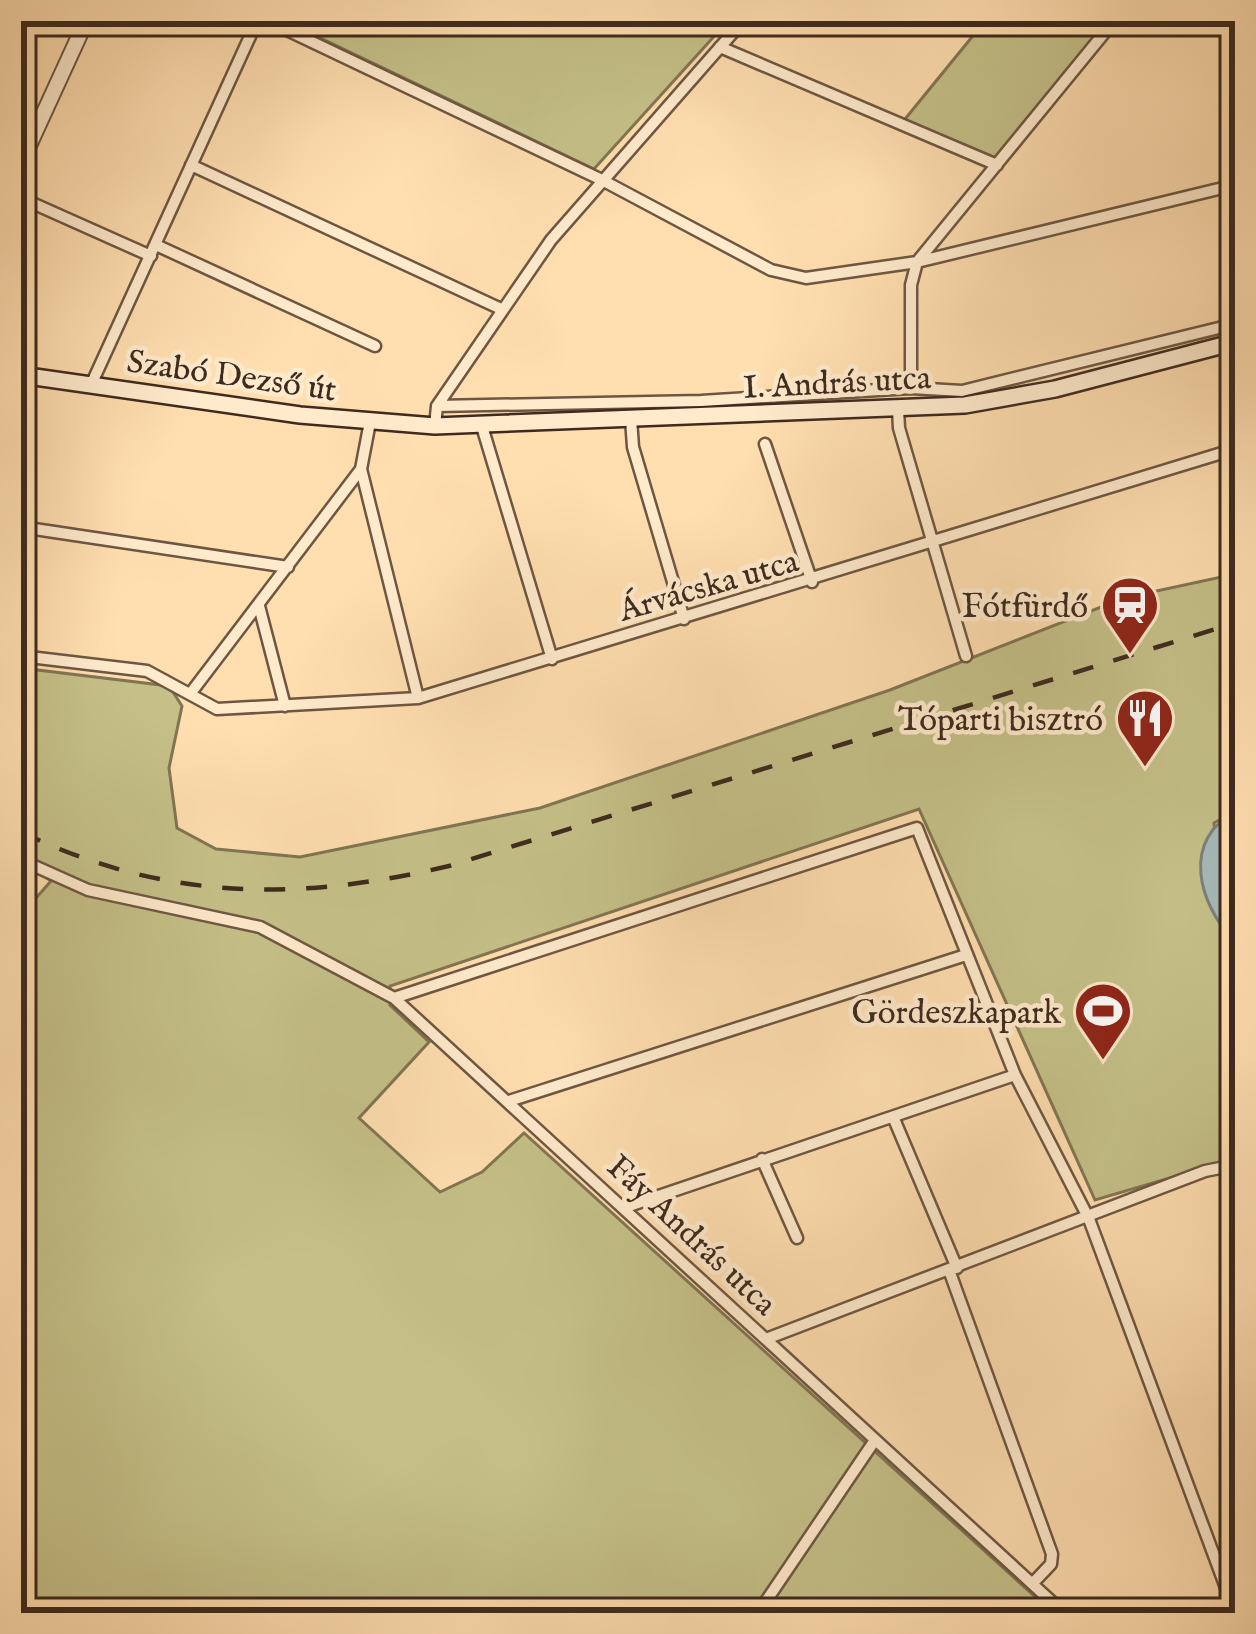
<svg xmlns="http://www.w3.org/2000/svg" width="1256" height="1634" font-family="'IM FELL English',serif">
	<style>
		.green { fill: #c5c088; stroke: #827553; stroke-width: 3 }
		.water { fill: #a5b9b7; stroke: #7c807a; stroke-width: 3 }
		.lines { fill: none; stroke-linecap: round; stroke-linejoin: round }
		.minor-casing { stroke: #6e5742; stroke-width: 15 }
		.tertiary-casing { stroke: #6e5742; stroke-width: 18 }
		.secondary-casing { stroke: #3e2a1e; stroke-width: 20 }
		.minor { stroke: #ffeacc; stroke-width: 10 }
		.tertiary { stroke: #ffeacc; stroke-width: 14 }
		.secondary { stroke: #ffeacc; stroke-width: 15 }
		.rail { stroke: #3e2a1e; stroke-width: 4.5; stroke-dasharray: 21 21; stroke-linecap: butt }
		.labels { text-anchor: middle; stroke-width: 9; stroke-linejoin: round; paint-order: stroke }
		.street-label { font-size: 33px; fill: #3e2a1e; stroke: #ffeacc }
		.poi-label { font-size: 33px; fill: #3e2a1e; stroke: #ffeacc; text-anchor: end }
	</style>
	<rect width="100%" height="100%" fill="#ffdeb0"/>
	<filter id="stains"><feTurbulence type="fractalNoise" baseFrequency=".00167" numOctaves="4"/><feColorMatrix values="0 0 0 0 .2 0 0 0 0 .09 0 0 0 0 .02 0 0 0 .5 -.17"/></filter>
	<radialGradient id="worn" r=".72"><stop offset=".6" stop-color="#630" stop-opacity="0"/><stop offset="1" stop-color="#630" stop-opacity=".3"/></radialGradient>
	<path class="green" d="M 285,21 L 728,21 L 594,169 Z
		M 985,21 L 1114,21 L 997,165 L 901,124 Z
		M 1235,574 L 1235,811 L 1214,823 L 1221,927 L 1235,943 L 1235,1159 L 1095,1200 L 919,809 L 390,986 L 390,1005 L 429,1042 L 359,1118 L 440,1192 L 482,1172 L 524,1133 L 1053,1613 L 21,1613 L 21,915 L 51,881 L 21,859 L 21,668 L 169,686 L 182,706 L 169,768 L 177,828 L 216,849 L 300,857 L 540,808 L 890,690 L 1124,598 Z"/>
	<path class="water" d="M 1235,811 L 1235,943 C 1198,901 1181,843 1235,811 Z"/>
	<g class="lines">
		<g class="minor-casing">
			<path id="minor" d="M 268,21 L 602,180 L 771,270 L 806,278 L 917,262 L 1235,185
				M 720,47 L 997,165
				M 191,165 L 499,308
				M 21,198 L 151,256
				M 156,245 L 375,346
				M 91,385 L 257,21
				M 911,388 L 911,285 L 917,262 L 1114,21
				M 437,406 L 701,401 L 911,388 L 962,391 L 1235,324
				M 898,410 L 899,428 L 966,656
				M 631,419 L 633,447 L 684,619
				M 370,422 L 361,469 L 418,698
				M 481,423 L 552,659
				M 435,426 L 437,406 L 551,240 L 743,21
				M 765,444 L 812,582
				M 21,527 L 288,567
				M 259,606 L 285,706
				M 21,656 L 147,671 L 217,709 L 418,698 L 1235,449
				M 190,694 L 361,469
				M 21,860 L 88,890 L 260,927 L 394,998 L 1064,1613
				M 394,998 L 917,828 L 1015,1075 L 1089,1219 L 1235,1612
				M 509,1101 L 966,955
				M 894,1119 L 957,1268
				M 762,1159 L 797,1238
				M 626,1207 L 1015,1075
				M 949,1270 L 1052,1554 L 1051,1564 L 1033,1583
				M 766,1339 L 1205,1171 L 1235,1165
				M 758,1613 L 875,1440"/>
		</g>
		<g class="tertiary-casing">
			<path id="tertiary" d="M 21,163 L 86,21"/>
		</g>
		<g class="secondary-casing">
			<path id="secondary" d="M 21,375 L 300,415 L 435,426 L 965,405 L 1055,389 L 1235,342"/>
		</g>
		<use href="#minor" class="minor"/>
		<use href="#tertiary" class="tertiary"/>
		<use href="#secondary" class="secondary"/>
		<path class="rail" d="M 21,832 C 165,901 296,902 449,866 L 1235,623"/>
	</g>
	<defs>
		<g id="station-pin" transform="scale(3)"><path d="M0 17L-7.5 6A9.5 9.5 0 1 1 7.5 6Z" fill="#8f2418" stroke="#ffeacc"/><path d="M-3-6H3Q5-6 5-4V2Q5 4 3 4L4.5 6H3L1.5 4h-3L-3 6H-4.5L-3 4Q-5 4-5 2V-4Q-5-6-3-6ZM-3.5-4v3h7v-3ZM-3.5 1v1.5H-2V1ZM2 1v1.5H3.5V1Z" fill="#fff"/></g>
		<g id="restaurant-pin" transform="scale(3)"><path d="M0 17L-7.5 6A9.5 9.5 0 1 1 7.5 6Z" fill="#8f2418" stroke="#ffeacc"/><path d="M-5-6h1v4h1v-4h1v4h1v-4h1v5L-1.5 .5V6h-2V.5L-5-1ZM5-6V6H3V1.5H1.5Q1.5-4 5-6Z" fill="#fff"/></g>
		<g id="stadium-pin" transform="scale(3)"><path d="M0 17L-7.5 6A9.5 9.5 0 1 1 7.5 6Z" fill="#8f2418" stroke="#ffeacc"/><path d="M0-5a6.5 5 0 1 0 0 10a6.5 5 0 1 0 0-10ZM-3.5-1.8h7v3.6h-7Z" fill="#fff"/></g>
	</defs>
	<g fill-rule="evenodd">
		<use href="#station-pin" x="1130" y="605"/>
		<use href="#restaurant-pin" x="1145" y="718"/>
		<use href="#stadium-pin" x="1103" y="1011"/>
	</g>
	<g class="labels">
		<g class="street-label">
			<text transform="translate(232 374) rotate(8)" y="12">Szabó Dezső út</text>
			<text transform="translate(837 381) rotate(-3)" y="12">I. András utca</text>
			<text transform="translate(708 584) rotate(-16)" y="12">Árvácska utca</text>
			<text transform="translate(693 1234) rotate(43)" y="12">Fáy András utca</text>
		</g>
		<g class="poi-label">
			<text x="1088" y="617">Fótfürdő</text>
			<text x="1103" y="730">Tóparti bisztró</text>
			<text x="1061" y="1023">Gördeszkapark</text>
		</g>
	</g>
	<rect width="1256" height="1634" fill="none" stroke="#ffdeb0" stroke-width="72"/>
	<rect x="24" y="24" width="1208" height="1586" fill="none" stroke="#3e2a1e" stroke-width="6"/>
	<rect x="36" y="36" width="1184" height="1562" fill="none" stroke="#3e2a1e" stroke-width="3"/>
	<rect width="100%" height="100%" filter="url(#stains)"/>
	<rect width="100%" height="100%" fill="url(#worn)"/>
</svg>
